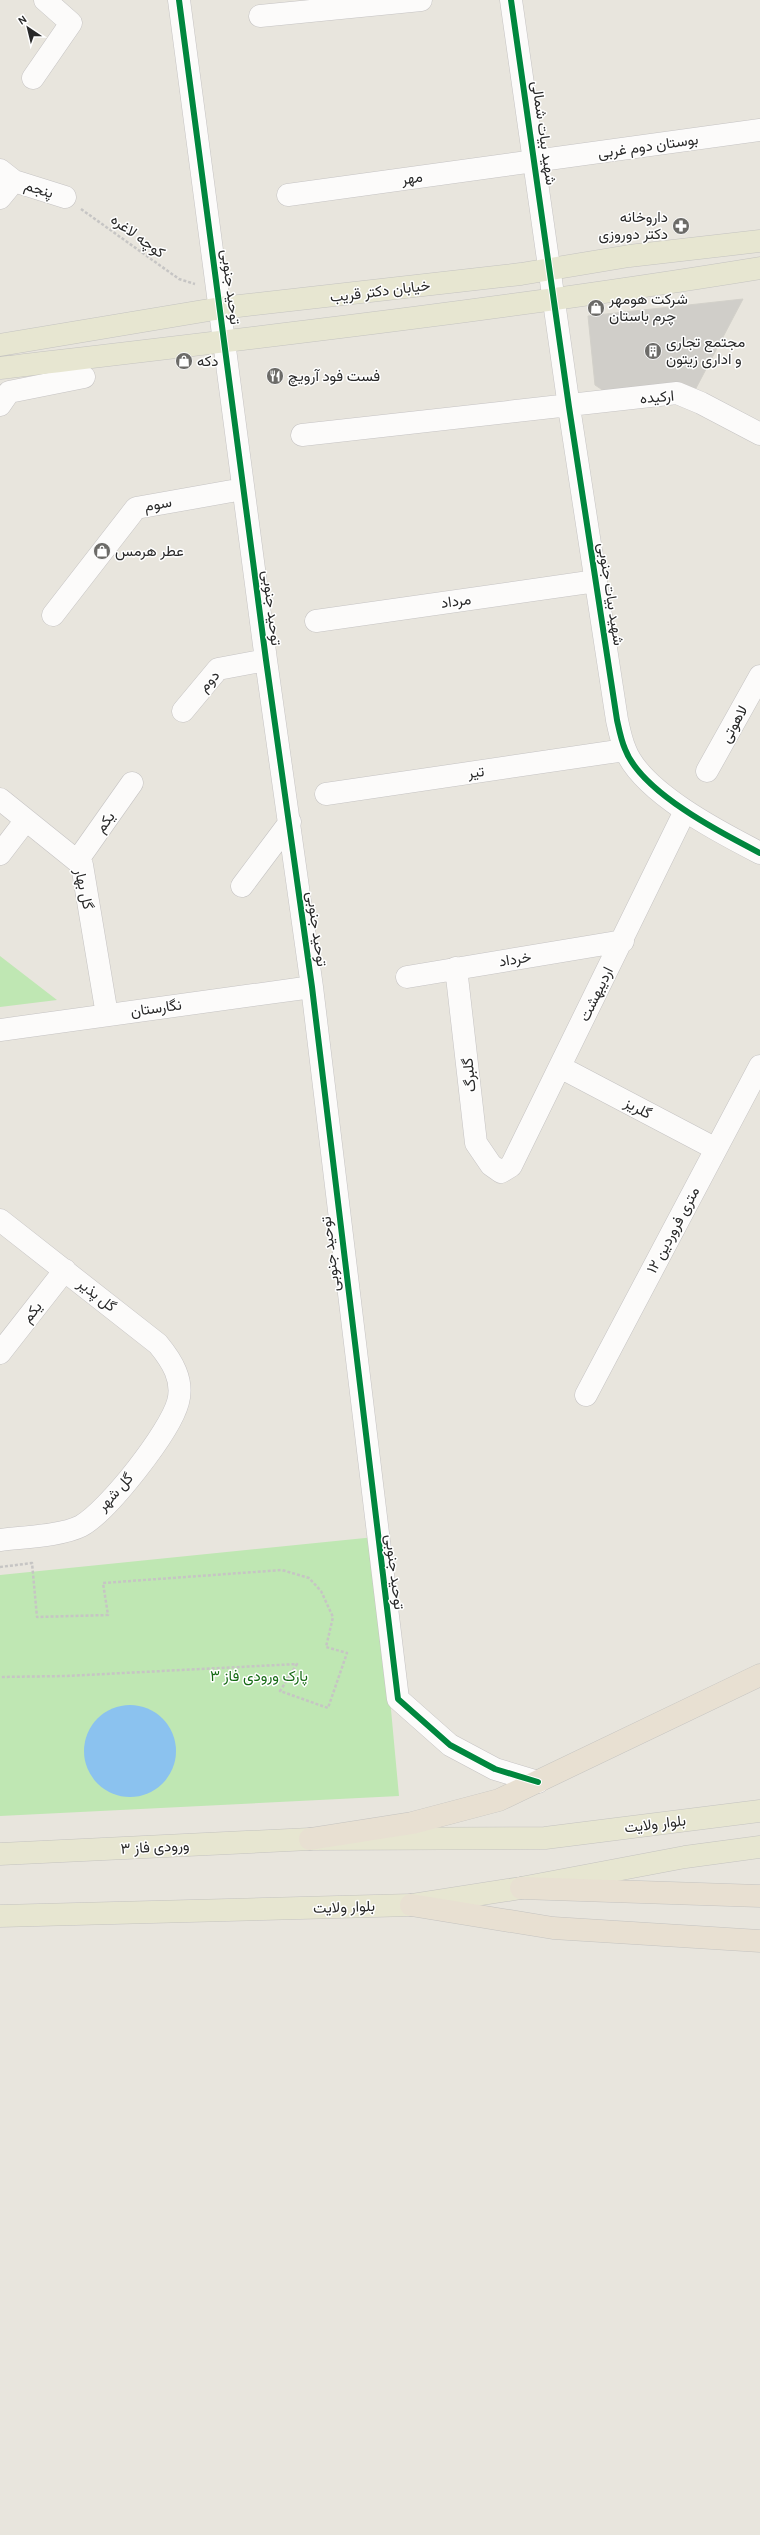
<svg xmlns="http://www.w3.org/2000/svg" width="760" height="2535" font-family="Karla,Vazirmatn,sans-serif">
	<style>
		.green { fill: #bfe7b3 }
		.water { fill: #8bc2ef }
		.building { fill: #d0cec9; stroke: #d3d1ca }
		.lines { fill: none; stroke-linecap: round; stroke-linejoin: round }
		.minor-casing { stroke: #c5c3c3; stroke-width: 23 }
		.major-casing { stroke: #c4c3c0; stroke-width: 23 }
		.highway-casing { stroke: #c4c3c0; stroke-width: 23 }
		.path { stroke: #c6c5c4; stroke-width: 2.5; stroke-dasharray: 3 2; stroke-linecap: butt }
		.minor { stroke: #fcfbfa; stroke-width: 22 }
		.major { stroke: #e7e6d1; stroke-width: 22 }
		.highway { stroke: #e8e0d2; stroke-width: 22 }
		.cycleway-casing { stroke: #fff; stroke-width: 8 }
		.cycleway { stroke: #00873e; stroke-width: 6 }
		.labels { text-anchor: middle; stroke-width: 3; stroke-linejoin: round; paint-order: stroke }
		.street-label { font-size: 15px; fill: #292929; stroke: #fff }
		.poi-label { font-size: 15px; fill: #292929; stroke: #fff; text-anchor: start }
		.park-label { font-size: 15px; fill: #156a14; stroke: #fff }
	</style>
	<rect width="100%" height="100%" fill="#e8e5dd"/>
	<path class="green" d="M 0,956 L 57,1000 L 0,1007 Z
		M 375,1537 L 399,1796 L 0,1816 L 0,1575 Z"/>
	<path class="water" d="M84 1751a46 46 0 1 1 92 0a46 46 0 1 1-92 0Z"/>
	<path class="building" d="M 743,299 L 694,392 L 607,393 L 595,385 L 588,316 Z"/>
	<g class="lines">
		<g class="minor-casing">
			<path id="minor" d="M 179,0 L 266,660 L 312,987 L 398,1699 L 450,1745 L 495,1769 L 538,1782
				M 511,0 L 569,407 L 617,720 C 619,729 621,740 625,749 C 641,792 721,833 760,853
				M 260,16 L 421,0
				M 33,78 L 71,23 L 45,0
				M 0,170 L 14,181 L 65,197
				M 288,195 L 760,130
				M 0,198 L 14,181
				M 0,405 L 9,392 L 84,377
				M 302,435 L 677,393 L 701,403 L 760,434
				M 53,615 L 136,508 L 243,489
				M 316,621 L 596,581
				M 183,711 L 218,669 L 266,660
				M 707,771 L 760,676
				M 326,794 L 625,750
				M 0,799 L 82,865 L 107,1015
				M 0,854 L 26,820
				M 77,861 L 132,783
				M 242,886 L 290,822
				M 456,968 L 476,1143 L 491,1165 L 501,1172 L 511,1166 L 685,811
				M 407,977 L 623,941
				M 0,1030 L 312,987
				M 560,1067 L 716,1149
				M 0,1220 L 158,1344 C 172,1361 184,1380 178,1402 C 170,1432 108,1511 81,1526 C 61,1536 23,1537 0,1540
				M 0,1353 L 65,1270
				M 586,1395 L 760,1066"/>
		</g>
		<g class="major-casing">
			<path id="major" d="M 0,345 L 221,308 L 521,274 L 629,256 L 760,241
				M 0,368 C 254,338 508,309 760,268
				M 0,1854 L 310,1839 L 545,1838 L 760,1811
				M 0,1916 L 411,1905 L 521,1888 L 685,1857 L 760,1847"/>
		</g>
		<g class="highway-casing">
			<path id="highway" d="M 310,1839 L 412,1823 L 499,1800 L 760,1675
				M 521,1888 L 760,1896
				M 411,1905 L 553,1928 L 760,1941"/>
		</g>
		<path class="path" d="M 81,209 L 179,279 L 195,284
			M 0,1567 L 32,1563 L 37,1617 L 108,1615 L 103,1583 L 282,1570 L 309,1578 L 321,1591 L 333,1617 L 326,1647 L 347,1653 L 328,1708 L 280,1691 L 297,1664 L 66,1676 L 0,1677"/>
		<use href="#minor" class="minor"/>
		<use href="#major" class="major"/>
		<use href="#highway" class="highway"/>
		<g class="cycleway-casing">
			<path id="cycleway" d="M 179,0 L 266,660 L 312,987 L 398,1699 L 450,1745 L 495,1769 L 538,1782
				M 511,0 L 569,407 L 617,720 C 619,729 621,740 625,749 C 641,792 721,833 760,853"/>
		</g>
		<use href="#cycleway" class="cycleway"/>
	</g>
	<defs>
		<g id="pharmacy-disc" transform="scale(0.9)"><circle r="9.5" fill="#6c6b68" stroke="#fff"/><path d="M-2-6h4v4h4v4h-4v4h-4v-4h-4v-4h4Z" fill="#fff"/></g>
		<g id="shop-disc" transform="scale(0.9)"><circle r="9.5" fill="#6c6b68" stroke="#fff"/><path d="M-5-2.5h2.3a2.7 3.5 0 0 1 5.4 0H5L5.5 6h-11ZM-1.5-2.5h3a1.5 2.3 0 0 0-3 0Z" fill="#fff"/></g>
		<g id="building-disc" transform="scale(0.9)"><circle r="9.5" fill="#6c6b68" stroke="#fff"/><path d="M-4-6H4V6H1V3H-1V6H-4ZM-2.5-4.3h1.7v1.8h-1.7ZM.8-4.3h1.7v1.8H.8ZM-2.5-1h1.7V.8h-1.7ZM.8-1h1.7V.8H.8Z" fill="#fff"/></g>
		<g id="restaurant-disc" transform="scale(0.9)"><circle r="9.5" fill="#6c6b68" stroke="#fff"/><path d="M-5-6h1v4h1v-4h1v4h1v-4h1v5L-1.5 .5V6h-2V.5L-5-1ZM5-6V6H3V1.5H1.5Q1.5-4 5-6Z" fill="#fff"/></g>
	</defs>
	<g fill-rule="evenodd">
		<use href="#pharmacy-disc" x="681" y="226"/>
		<use href="#shop-disc" x="596" y="308"/>
		<use href="#building-disc" x="653" y="351"/>
		<use href="#shop-disc" x="184" y="361"/>
		<use href="#restaurant-disc" x="275" y="376"/>
		<use href="#shop-disc" x="102" y="551"/>
	</g>
	<g class="labels">
		<g class="street-label">
			<text transform="translate(544 133) rotate(82)" y="5">شهید بیات شمالی</text>
			<text transform="translate(648 146) rotate(-8)" y="5">بوستان دوم غربی</text>
			<text transform="translate(412 178) rotate(-8)" y="5">مهر</text>
			<text transform="translate(39 189) rotate(18)" y="5">پنجم</text>
			<text transform="translate(138 236) rotate(36)" y="5">کوچه لاغره</text>
			<text transform="translate(231 287) rotate(83)" y="5">توحید جنوبی</text>
			<text transform="translate(380 291) rotate(-7)" y="5">خیابان دکتر قریب</text>
			<text transform="translate(657 397) rotate(-5)" y="5">ارکیده</text>
			<text transform="translate(158 504) rotate(-10)" y="5">سوم</text>
			<text transform="translate(611 594) rotate(81)" y="5">شهید بیات جنوبی</text>
			<text transform="translate(456 601) rotate(-8)" y="5">مرداد</text>
			<text transform="translate(272 608) rotate(83)" y="5">توحید جنوبی</text>
			<text transform="translate(209 681) rotate(-47)" y="5">دوم</text>
			<text transform="translate(734 724) rotate(-61)" y="5">لاهوتی</text>
			<text transform="translate(476 772) rotate(-8)" y="5">تیر</text>
			<text transform="translate(105 822) rotate(-54)" y="5">یکم</text>
			<text transform="translate(84 889) rotate(77)" y="5">گل بهار</text>
			<text transform="translate(317 929) rotate(82)" y="5">توحید جنوبی</text>
			<text transform="translate(515 959) rotate(-9)" y="5">خرداد</text>
			<text transform="translate(596 994) rotate(-64)" y="5">اردیبهشت</text>
			<text transform="translate(156 1008) rotate(-8)" y="5">نگارستان</text>
			<text transform="translate(469 1075) rotate(-96)" y="5">گلبرگ</text>
			<text transform="translate(638 1108) rotate(28)" y="5">گلریز</text>
			<text transform="translate(673 1230) rotate(-62)" y="5">۱۲ متری فروردین</text>
			<text transform="translate(330 1254) rotate(-97)" y="5">توحید جنوبی</text>
			<text transform="translate(97 1295) rotate(38)" y="5">گل پذیر</text>
			<text transform="translate(32 1312) rotate(-52)" y="5">یکم</text>
			<text transform="translate(115 1492) rotate(-48)" y="5">گل شهر</text>
			<text transform="translate(395 1572) rotate(83)" y="5">توحید جنوبی</text>
			<text transform="translate(655 1824) rotate(-7)" y="5">بلوار ولایت</text>
			<text transform="translate(155 1847) rotate(-3)" y="5">ورودی فاز ۳</text>
			<text transform="translate(344 1907) rotate(-2)" y="5">بلوار ولایت</text>
		</g>
		<g class="poi-label">
			<text x="668" y="222" text-anchor="end">داروخانه<tspan x="668" dy="17">دکتر دوروزی</tspan></text>
			<text x="609" y="304">شرکت هومهر<tspan x="609" dy="17">چرم باستان</tspan></text>
			<text x="666" y="347">مجتمع تجاری<tspan x="666" dy="17">و اداری زیتون</tspan></text>
			<text x="197" y="366">دکه</text>
			<text x="288" y="381">فست فود آرویچ</text>
			<text x="115" y="556">عطر هرمس</text>
		</g>
		<g class="park-label">
			<text x="259" y="1681">پارک ورودی فاز ۳</text>
		</g>
	</g>
	<g transform="translate(28 28) rotate(325)" stroke="#ffffff" stroke-width="3" paint-order="stroke">
	<path d="M0-3L7 15L0 10L-7 15Z" fill="#292929"/>
	<text y="-6" font-size="11" font-weight="bold" text-anchor="middle" fill="#292929">N</text>
	</g>
</svg>
